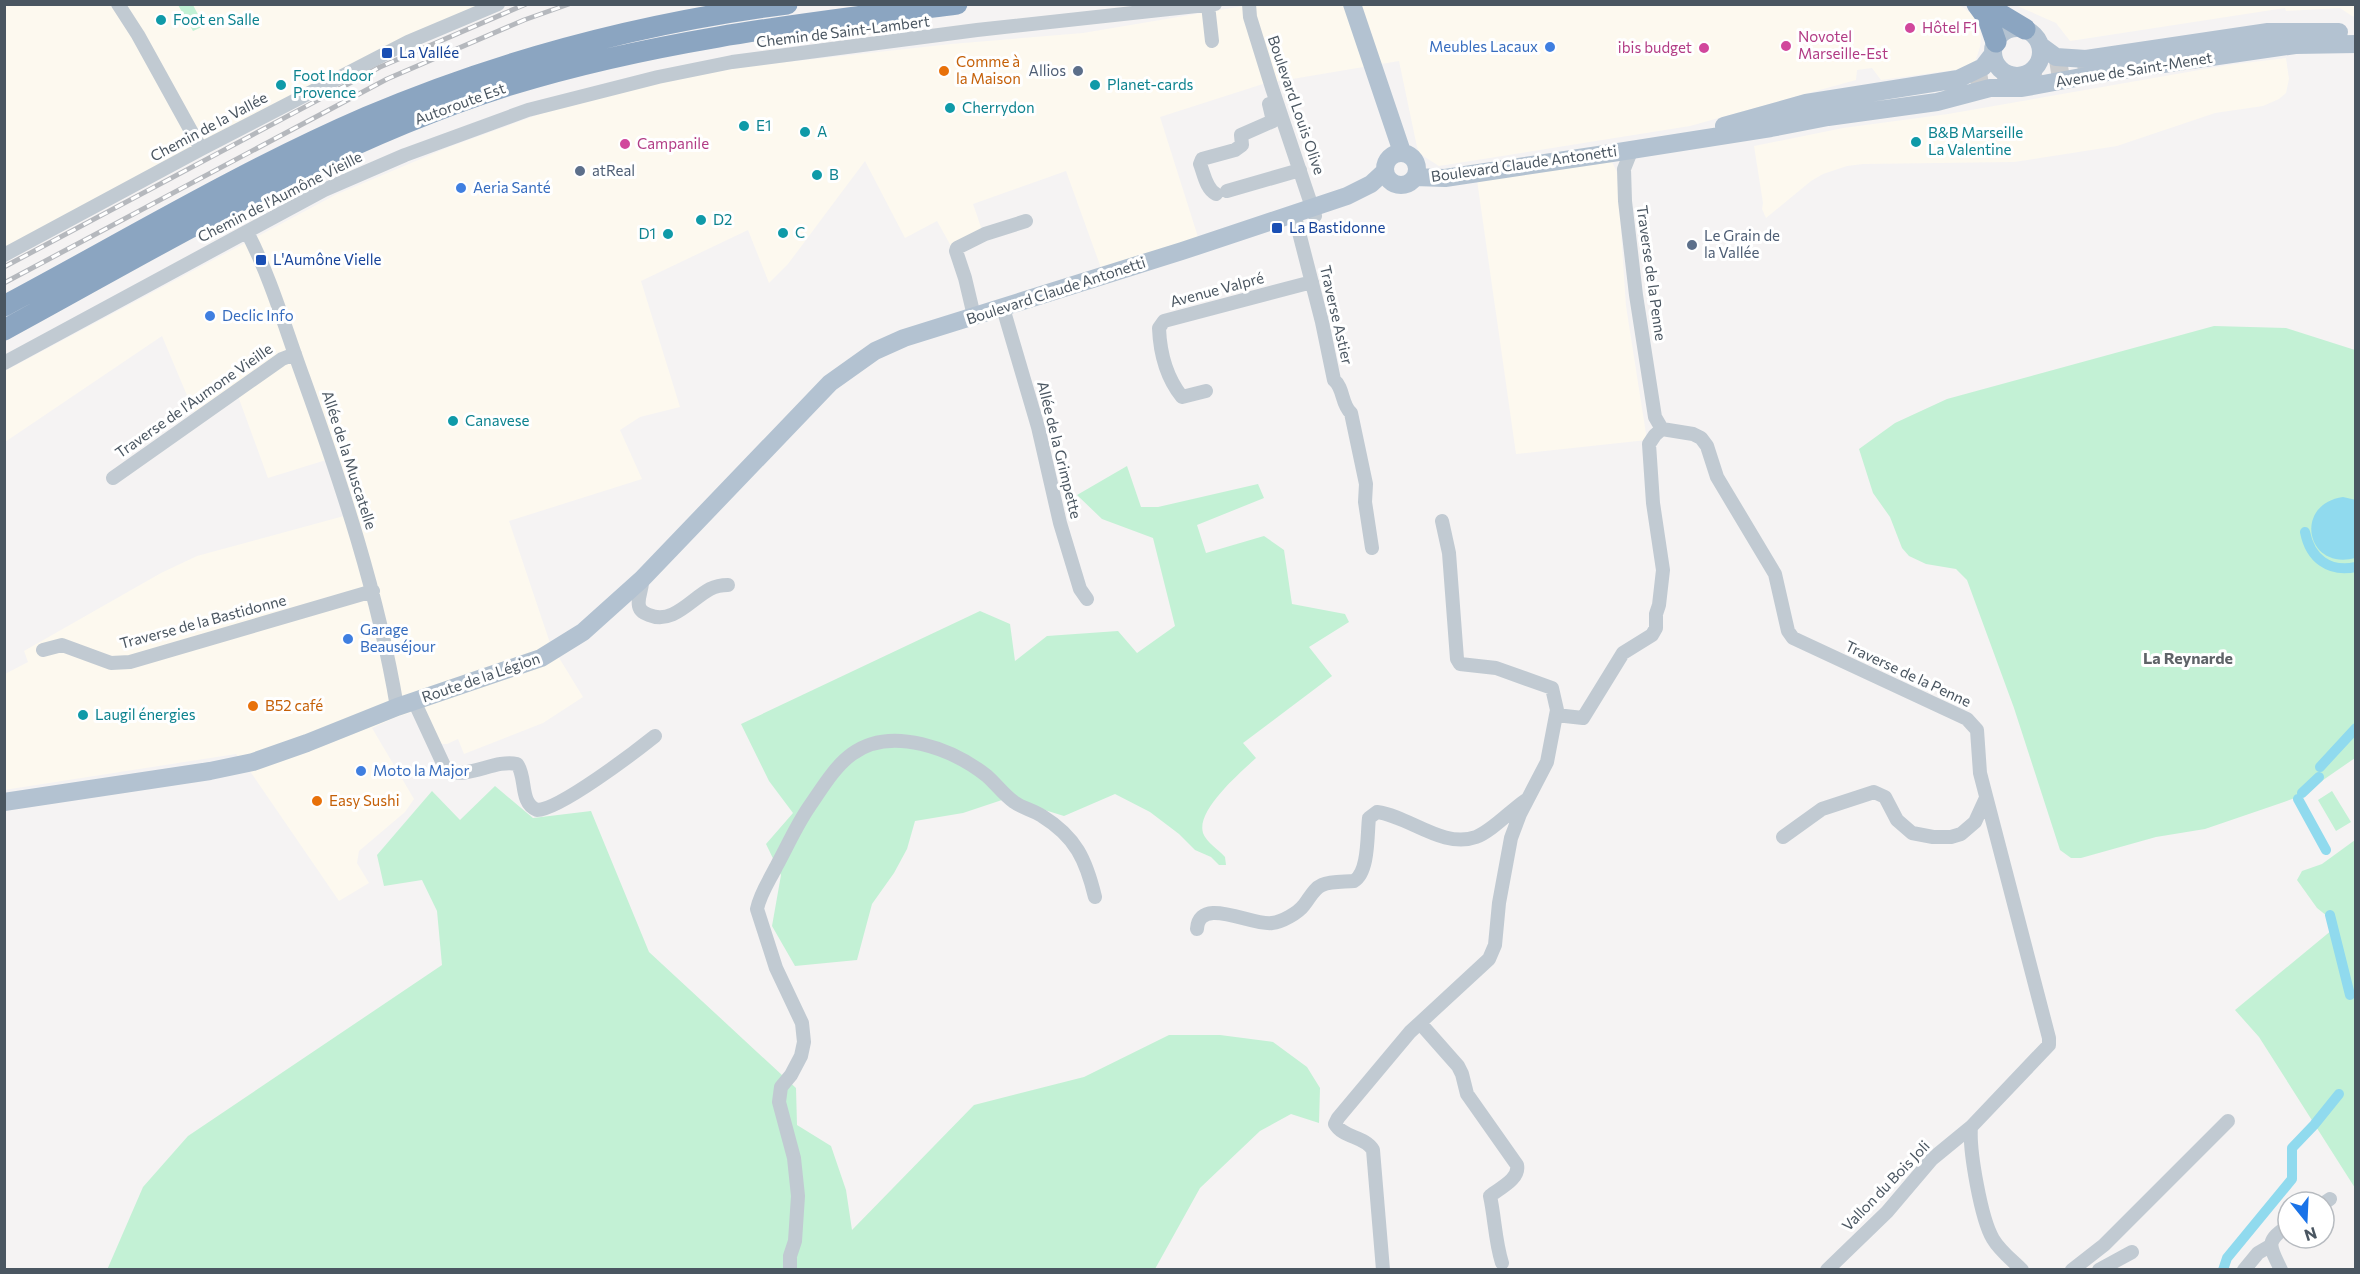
<svg xmlns="http://www.w3.org/2000/svg" width="2360" height="1274" font-family="Commissioner,sans-serif">
	<style>
		.commercial { fill: #fdf9ef }
		.green { fill: #c3f1d5 }
		.water { fill: #90daee }
		.lines { fill: none; stroke-linecap: round; stroke-linejoin: round }
		.canal { stroke: #90daee; stroke-width: 10 }
		.major-tunnel { stroke: #caccce; stroke-width: 18; stroke-dasharray: 18 9; stroke-linecap: butt }
		.minor { stroke: #c1cad2; stroke-width: 14 }
		.major { stroke: #b3c2d1; stroke-width: 18 }
		.highway { stroke: #8ba5c1; stroke-width: 21 }
		.rail-casing { stroke: #b5b8bd; stroke-width: 5 }
		.rail { stroke: #fff; stroke-width: 3; stroke-dasharray: 9; stroke-linecap: butt }
		.culture-dot { fill: #0f9aa8; stroke: #fff; stroke-width: 2 }
		.hotel-dot { fill: #d1479c; stroke: #fff; stroke-width: 2 }
		.shop-dot { fill: #3f7fe0; stroke: #fff; stroke-width: 2 }
		.transit-dot { fill: #1a4fb4; stroke: #fff; stroke-width: 2 }
		.food-dot { fill: #e8710a; stroke: #fff; stroke-width: 2 }
		.service-dot { fill: #5c6f8a; stroke: #fff; stroke-width: 2 }
		.labels { text-anchor: middle; stroke-width: 6; stroke-linejoin: round; paint-order: stroke }
		.culture-label { font-size: 15px; fill: #0d838f; stroke: #fff; text-anchor: start }
		.hotel-label { font-size: 15px; fill: #b23c85; stroke: #fff; text-anchor: start }
		.street-label { font-size: 15px; fill: #4a5661; stroke: #fff }
		.shop-label { font-size: 15px; fill: #366cbe; stroke: #fff; text-anchor: start }
		.transit-label { font-size: 15px; fill: #164399; stroke: #fff; text-anchor: start }
		.food-label { font-size: 15px; fill: #c56008; stroke: #fff; text-anchor: start }
		.service-label { font-size: 15px; fill: #4e5e75; stroke: #fff; text-anchor: start }
		.neighbourhood-label { font-size: 16px; font-weight: bold; fill: #5f6368; stroke: #fff }
	</style>
	<rect width="100%" height="100%" fill="#f5f3f3"/>
	<path class="commercial" d="M 1255,4 L 1958,4 L 1972,14 L 1980,30 L 1981,38 L 1980,47 L 1975,62 L 1962,69 L 1881,80 L 1872,68 L 1857,70 L 1856,80 L 1690,126 L 1439,166 L 1420,154 L 1417,147 L 1399,61 L 1263,84 L 1160,117 L 1198,237 L 1101,268 L 1066,171 L 973,204 L 983,233 L 951,246 L 937,221 L 905,238 L 865,161 L 788,264 L 769,283 L 748,230 L 641,281 L 680,407 L 640,417 L 620,430 L 642,479 L 509,521 L 550,643 L 583,697 L 543,723 L 464,754 L 458,739 L 447,744 L 436,744 L 421,709 L 394,718 L 372,728 L 414,799 L 405,812 L 359,851 L 357,863 L 369,883 L 339,901 L 252,774 L 236,754 L 4,790 L 5,674 L 28,662 L 24,651 L 161,573 L 197,556 L 344,516 L 326,460 L 268,478 L 234,385 L 194,412 L 162,336 L 5,442 L 5,371 L 335,195 L 449,147 L 540,114 L 637,88 L 732,68 L 951,44 L 1083,33 Z
		M 2355,4 L 2355,17 L 2352,16 L 2340,8 L 2286,11 L 2285,8 L 2070,41 L 2056,23 L 2015,5 Z
		M 5,5 L 507,5 L 408,47 L 338,82 L 5,261 Z
		M 2286,58 L 2289,79 L 2286,93 L 2279,99 L 2263,106 L 2215,113 L 2117,146 L 2014,162 L 1863,164 L 1847,166 L 1823,174 L 1811,181 L 1766,218 L 1762,209 L 1763,203 L 1754,146 L 1843,128 L 1948,114 L 2228,65 Z
		M 1606,160 L 1612,162 L 1617,172 L 1626,306 L 1647,440 L 1516,454 L 1477,180 Z"/>
	<path class="green" d="M 178,5 L 193,5 L 204,26 L 193,31 Z
		M 2214,326 L 2286,328 L 2355,350 L 2355,758 L 2300,796 L 2284,802 L 2205,829 L 2156,837 L 2081,858 L 2071,858 L 2060,850 L 2014,708 L 1967,580 L 1956,569 L 1926,564 L 1909,556 L 1902,548 L 1890,517 L 1873,493 L 1859,449 L 1895,423 L 1947,399 Z
		M 1127,466 L 1141,507 L 1158,507 L 1258,484 L 1264,498 L 1197,525 L 1206,553 L 1264,536 L 1284,550 L 1292,604 L 1345,614 L 1349,622 L 1309,647 L 1332,676 L 1243,743 L 1256,758 C 1241,772 1196,810 1203,833 C 1206,842 1219,850 1225,857 L 1226,865 L 1219,865 L 1211,857 L 1195,850 L 1179,834 L 1150,812 L 1115,794 L 1064,816 L 1022,803 L 1002,800 L 963,813 L 915,821 L 907,849 L 894,873 L 872,904 L 857,960 L 795,966 L 772,926 L 781,875 L 766,844 L 793,813 L 769,781 L 741,724 L 980,611 L 1010,624 L 1015,661 L 1047,636 L 1118,631 L 1137,653 L 1175,626 L 1153,538 L 1102,519 L 1077,495 Z
		M 495,786 L 533,818 L 591,811 L 649,952 L 796,1088 L 797,1125 L 831,1146 L 846,1190 L 852,1230 L 974,1105 L 1084,1077 L 1169,1035 L 1220,1035 L 1273,1042 L 1307,1067 L 1320,1088 L 1319,1123 L 1291,1114 L 1260,1131 L 1200,1188 L 1155,1269 L 107,1270 L 143,1187 L 188,1136 L 442,965 L 437,911 L 422,880 L 384,886 L 377,855 L 432,791 L 460,820 Z
		M 2332,791 L 2351,822 L 2336,831 L 2318,800 Z
		M 2355,840 L 2355,1188 L 2259,1037 L 2235,1010 L 2332,930 L 2332,920 L 2317,908 L 2297,880 L 2302,871 L 2322,864 Z"/>
	<path class="water" d="M 2343,497 L 2356,500 L 2355,558 C 2306,571 2293,504 2343,497 Z"/>
	<g class="lines">
		<path class="canal" d="M 2305,532 C 2310,558 2329,573 2356,567
			M 2320,767 L 2356,728
			M 2302,793 L 2319,777
			M 2298,799 L 2326,850
			M 2330,915 L 2350,995
			M 2223,1270 L 2227,1258 L 2292,1179 L 2292,1148 L 2314,1125 L 2339,1094"/>
		<path class="major-tunnel" d="M 1944,88 L 2094,65"/>
		<path class="minor" d="M 118,4 L 138,35 L 201,149
			M 1249,4 L 1250,17 L 1272,88 L 1315,216
			M 1208,5 L 1212,41
			M 1632,149 L 1624,169 L 1625,201 L 1636,295 L 1655,417 L 1662,429 L 1693,434 L 1701,438 L 1707,446 L 1717,477 L 1775,574 L 1788,631 L 1793,638 L 1967,719 L 1977,730 L 1980,773 L 2049,1038 L 2049,1045 L 1971,1127 C 1969,1150 1981,1219 1993,1239 C 2000,1251 2012,1260 2022,1270
			M 1227,191 L 1300,170
			M 1216,194 C 1206,189 1204,174 1200,164 L 1202,159 L 1235,150 L 1242,145 L 1241,135 L 1273,121 L 1269,104
			M 1294,213 L 1322,322 L 1334,380 C 1344,388 1341,404 1351,413 L 1366,484 L 1365,502 L 1372,548
			M 247,232 C 271,278 285,328 303,377 C 342,485 378,593 397,707
			M 4,255 L 201,149 L 408,42 L 498,4
			M 1003,308 L 1038,427 L 1060,523 L 1080,589 L 1087,599
			M 974,316 L 965,278 L 956,251 L 957,248 L 985,234 L 1026,221
			M 4,363 L 324,190 L 405,155 L 528,110 L 658,77 L 732,62 L 977,30 L 1215,4
			M 1206,391 L 1182,397 C 1166,377 1160,353 1159,328 L 1164,321 L 1312,282
			M 113,478 L 282,359 L 295,354
			M 1442,521 L 1449,553 L 1457,659 L 1460,664 L 1496,668 L 1552,688 L 1557,710 L 1556,715
			M 642,579 C 643,589 637,597 639,606 C 640,611 644,613 649,615 C 673,625 691,599 710,589 C 716,586 722,585 728,585
			M 43,650 L 62,645 L 111,663 L 130,662 L 373,591
			M 414,701 L 446,770 C 468,780 494,759 517,764 C 527,777 519,803 537,810 C 559,810 635,752 655,736
			M 1783,837 L 1822,809 L 1874,792 L 1885,797 L 1897,820 L 1912,833 L 1933,837 L 1951,837 L 1961,834 L 1975,822 L 1986,798
			M 1197,929 C 1199,895 1252,926 1272,923 C 1282,922 1298,913 1304,905 C 1310,898 1313,889 1322,885 C 1331,881 1344,882 1354,881 C 1369,872 1367,835 1369,818 L 1377,812 C 1409,816 1443,849 1476,837 C 1492,831 1511,810 1526,800
			M 1420,1023 L 1458,1066 L 1462,1074 L 1467,1094 L 1517,1165 C 1520,1179 1500,1188 1490,1196 C 1495,1219 1495,1241 1502,1263
			M 2324,1203 L 2330,1199
			M 790,1270 L 790,1256 L 795,1241 L 798,1196 L 794,1158 L 779,1102 L 781,1087 L 791,1075 L 801,1056 L 804,1042 L 802,1023 L 776,968 L 757,909 C 760,894 769,881 776,867 C 787,847 796,826 809,807 C 821,790 834,767 852,754 C 891,725 953,749 987,776 C 996,784 1004,795 1014,802 C 1022,808 1033,810 1042,816 C 1076,837 1086,860 1095,897
			M 1383,1270 L 1373,1150 C 1365,1136 1343,1138 1335,1124 L 1338,1118 L 1410,1032 L 1489,959 L 1495,945 L 1499,903 L 1511,838 L 1520,814 L 1547,762 L 1556,715 L 1583,718 L 1623,653 L 1652,635 L 1656,628 L 1656,614 L 1659,605 L 1663,570 L 1653,503 L 1649,444 L 1655,435 L 1662,429
			M 1827,1270 L 1887,1212 L 1932,1159 L 1971,1127
			M 2072,1270 L 2104,1245 L 2228,1121
			M 2099,1270 L 2132,1252
			M 2244,1270 L 2258,1253 L 2270,1246
			M 2281,1270 C 2270,1246 2264,1242 2288,1226"/>
		<path class="major" d="M 1352,4 L 1402,152
			M1993 52a24 24 0 1 1 48 0a24 24 0 1 1-48 0Z
			M 2041,46 L 2056,57 L 2086,59 L 2268,32 L 2339,32
			M 1724,126 L 1806,103 L 1958,79 L 1983,67 L 1993,54
			M1385 169a16 16 0 1 1 32 0a16 16 0 1 1-32 0Z
			M 1415,177 L 1445,178 L 1612,153 L 1771,128 L 1828,117 L 1937,102 L 1990,88 L 2022,88 L 2108,72 L 2295,45 L 2356,44
			M 4,802 L 210,771 L 253,762 L 307,743 L 397,707 L 541,658 L 583,632 L 642,579 L 830,383 L 875,351 L 904,338 L 1182,251 L 1347,196 L 1371,184 L 1384,172"/>
		<path class="highway" d="M 1977,4 L 1988,19 L 1996,42
			M 1989,4 L 2000,14 L 2025,29
			M 4,306 C 124,242 242,171 367,117 C 501,60 642,23 787,4
			M 4,330 C 168,241 331,141 510,85 C 656,40 806,23 957,4"/>
		<g class="rail-casing">
			<path id="rail" d="M 4,267 L 380,67 L 526,4
				M 4,283 L 387,79 L 524,20 L 569,4"/>
		</g>
		<use href="#rail" class="rail"/>
	</g>
	<g class="culture-dot">
		<circle cx="161" cy="20" r="6"/>
		<circle cx="281" cy="85" r="6"/>
		<circle cx="1095" cy="85" r="6"/>
		<circle cx="950" cy="108" r="6"/>
		<circle cx="744" cy="126" r="6"/>
		<circle cx="805" cy="132" r="6"/>
		<circle cx="1916" cy="142" r="6"/>
		<circle cx="817" cy="175" r="6"/>
		<circle cx="701" cy="220" r="6"/>
		<circle cx="783" cy="233" r="6"/>
		<circle cx="668" cy="234" r="6"/>
		<circle cx="453" cy="421" r="6"/>
		<circle cx="83" cy="715" r="6"/>
	</g>
	<g class="hotel-dot">
		<circle cx="1910" cy="28" r="6"/>
		<circle cx="1786" cy="46" r="6"/>
		<circle cx="1704" cy="48" r="6"/>
		<circle cx="625" cy="144" r="6"/>
	</g>
	<g class="shop-dot">
		<circle cx="1550" cy="47" r="6"/>
		<circle cx="461" cy="188" r="6"/>
		<circle cx="210" cy="316" r="6"/>
		<circle cx="348" cy="639" r="6"/>
		<circle cx="361" cy="771" r="6"/>
	</g>
	<g class="transit-dot">
		<rect x="381" y="47" width="12" height="12" rx="3"/>
		<rect x="1271" y="222" width="12" height="12" rx="3"/>
		<rect x="255" y="254" width="12" height="12" rx="3"/>
	</g>
	<g class="food-dot">
		<circle cx="944" cy="71" r="6"/>
		<circle cx="253" cy="706" r="6"/>
		<circle cx="317" cy="801" r="6"/>
	</g>
	<g class="service-dot">
		<circle cx="1078" cy="71" r="6"/>
		<circle cx="580" cy="171" r="6"/>
		<circle cx="1692" cy="245" r="6"/>
	</g>
	<g class="labels">
		<g class="culture-label">
			<text x="173" y="25">Foot en Salle</text>
			<text x="293" y="81">Foot Indoor<tspan x="293" dy="17">Provence</tspan></text>
			<text x="1107" y="90">Planet-cards</text>
			<text x="962" y="113">Cherrydon</text>
			<text x="756" y="131">E1</text>
			<text x="817" y="137">A</text>
			<text x="1928" y="138">B&amp;B Marseille<tspan x="1928" dy="17">La Valentine</tspan></text>
			<text x="829" y="180">B</text>
			<text x="713" y="225">D2</text>
			<text x="795" y="238">C</text>
			<text x="656" y="239" text-anchor="end">D1</text>
			<text x="465" y="426">Canavese</text>
			<text x="95" y="720">Laugil énergies</text>
		</g>
		<g class="hotel-label">
			<text x="1922" y="33">Hôtel F1</text>
			<text x="1798" y="42">Novotel<tspan x="1798" dy="17">Marseille-Est</tspan></text>
			<text x="1692" y="53" text-anchor="end">ibis budget</text>
			<text x="637" y="149">Campanile</text>
		</g>
		<g class="street-label">
			<text transform="translate(843 32) rotate(-7)" y="5">Chemin de Saint-Lambert</text>
			<text transform="translate(2134 70) rotate(-9)" y="5">Avenue de Saint-Menet</text>
			<text transform="translate(460 104) rotate(-20)" y="5">Autoroute Est</text>
			<text transform="translate(1296 105) rotate(71)" y="5">Boulevard Louis Olive</text>
			<text transform="translate(209 127) rotate(-28)" y="5">Chemin de la Vallée</text>
			<text transform="translate(1524 164) rotate(-8)" y="5">Boulevard Claude Antonetti</text>
			<text transform="translate(280 197) rotate(-27)" y="5">Chemin de l'Aumône Vieille</text>
			<text transform="translate(1651 273) rotate(82)" y="5">Traverse de la Penne</text>
			<text transform="translate(1217 290) rotate(-15)" y="5">Avenue Valpré</text>
			<text transform="translate(1056 291) rotate(-18)" y="5">Boulevard Claude Antonetti</text>
			<text transform="translate(1336 315) rotate(77)" y="5">Traverse Astier</text>
			<text transform="translate(194 401) rotate(-35)" y="5">Traverse de l'Aumone Vieille</text>
			<text transform="translate(1059 450) rotate(76)" y="5">Allée de la Grimpette</text>
			<text transform="translate(349 460) rotate(72)" y="5">Allée de la Muscatelle</text>
			<text transform="translate(203 622) rotate(-15)" y="5">Traverse de la Bastidonne</text>
			<text transform="translate(1908 674) rotate(25)" y="5">Traverse de la Penne</text>
			<text transform="translate(481 678) rotate(-19)" y="5">Route de la Légion</text>
			<text transform="translate(1886 1186) rotate(-46)" y="5">Vallon du Bois Joli</text>
		</g>
		<g class="shop-label">
			<text x="1538" y="52" text-anchor="end">Meubles Lacaux</text>
			<text x="473" y="193">Aeria Santé</text>
			<text x="222" y="321">Declic Info</text>
			<text x="360" y="635">Garage<tspan x="360" dy="17">Beauséjour</tspan></text>
			<text x="373" y="776">Moto la Major</text>
		</g>
		<g class="transit-label">
			<text x="399" y="58">La Vallée</text>
			<text x="1289" y="233">La Bastidonne</text>
			<text x="273" y="265">L'Aumône Vielle</text>
		</g>
		<g class="food-label">
			<text x="956" y="67">Comme à<tspan x="956" dy="17">la Maison</tspan></text>
			<text x="265" y="711">B52 café</text>
			<text x="329" y="806">Easy Sushi</text>
		</g>
		<g class="service-label">
			<text x="1066" y="76" text-anchor="end">Allios</text>
			<text x="592" y="176">atReal</text>
			<text x="1704" y="241">Le Grain de<tspan x="1704" dy="17">la Vallée</tspan></text>
		</g>
		<g class="neighbourhood-label">
			<text x="2188" y="664">La Reynarde</text>
		</g>
	</g>
	<rect width="2360" height="1274" fill="none" stroke="#4a5661" stroke-width="12"/>
	<g transform="translate(2306 1220) rotate(162)"><circle r="28" fill="#ffffff" stroke="#b7bbc0" stroke-width="1.5"/>
	<path d="M0-4.5L10 22L0 15L-10 22Z" fill="#1a73e8"/>
	<text y="-9" font-size="16" font-weight="bold" text-anchor="middle" fill="#4a5661">N</text>
	</g>
</svg>
